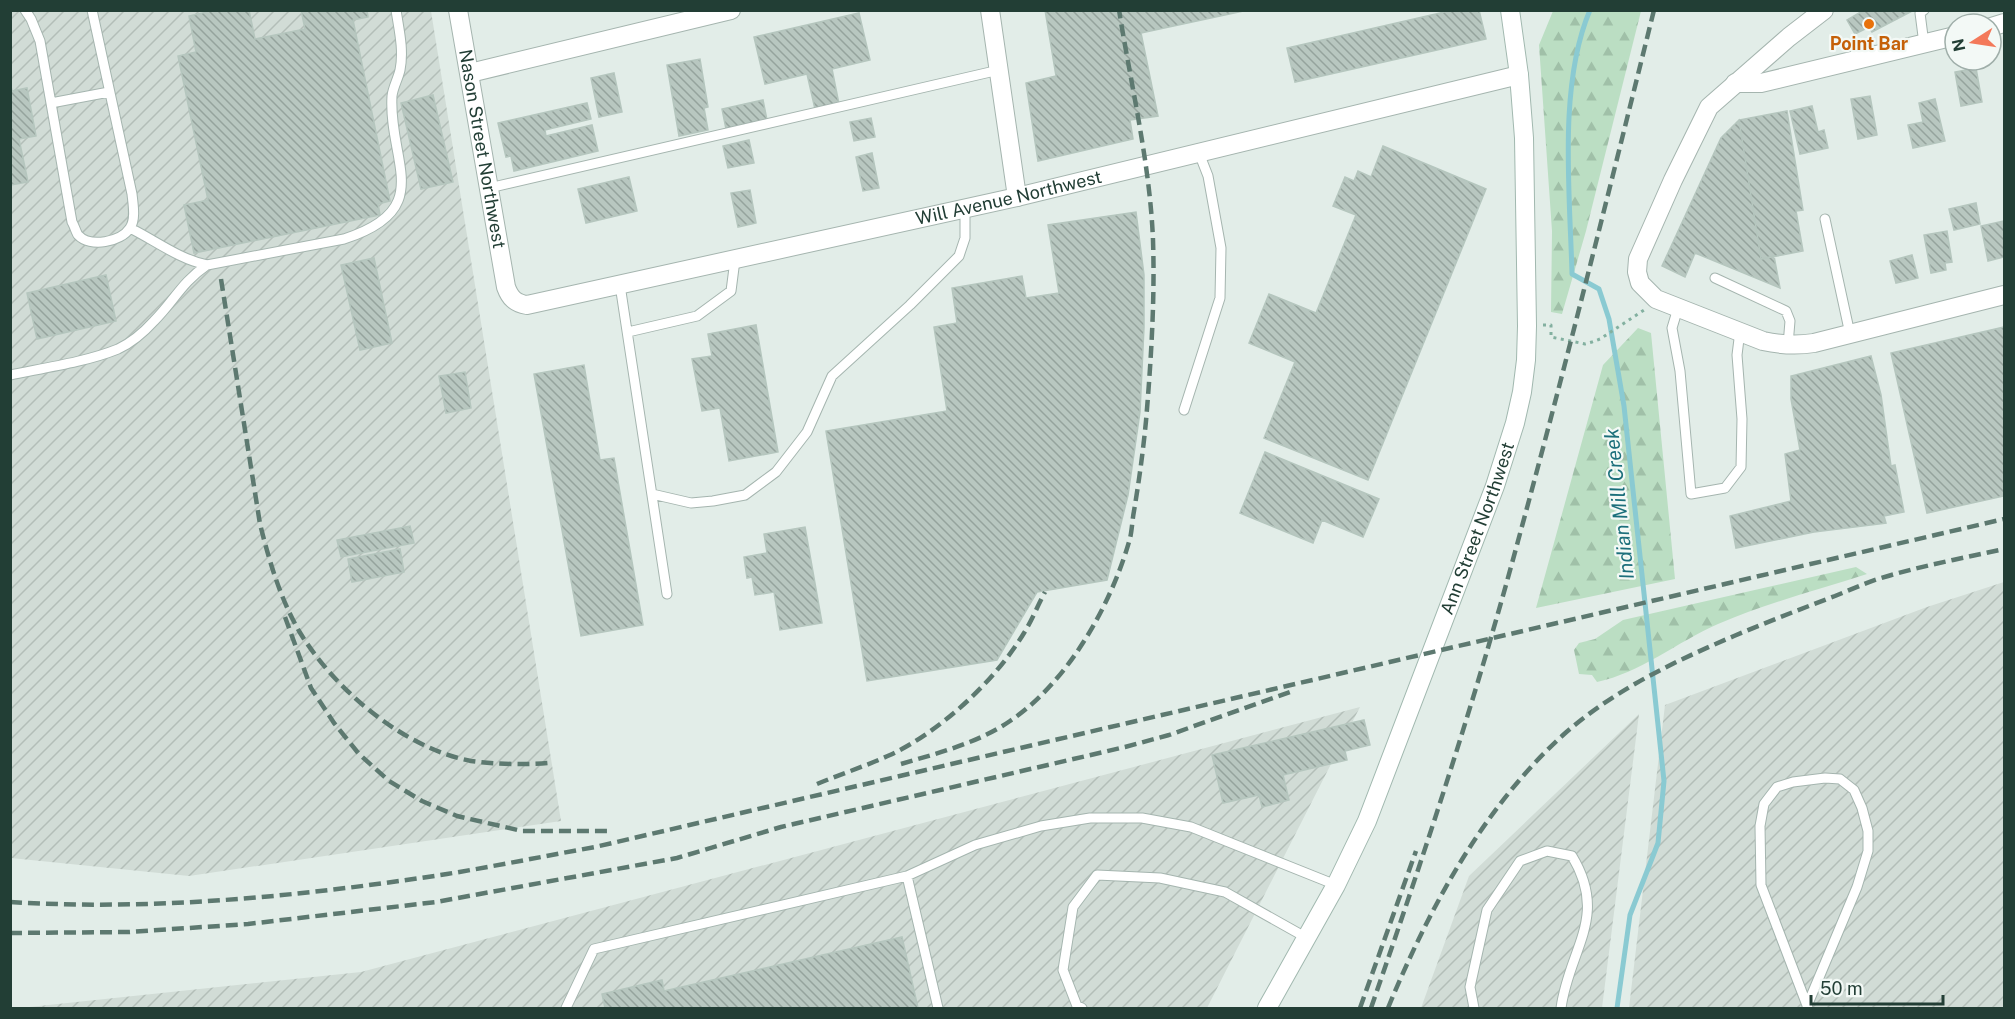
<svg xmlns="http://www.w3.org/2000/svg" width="2015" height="1019" font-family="'Public Sans',sans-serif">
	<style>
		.industrial { fill: url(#industrial-furrows) }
		.forest { fill: url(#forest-firs) }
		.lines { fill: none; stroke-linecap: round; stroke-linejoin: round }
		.stream { stroke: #8acad2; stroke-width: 5 }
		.building { fill: url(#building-back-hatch); stroke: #b5c6be; stroke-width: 1.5 }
		.service-casing { stroke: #a5b5af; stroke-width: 11 }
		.minor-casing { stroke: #a5b5af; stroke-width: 20 }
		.secondary-casing { stroke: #a1b8af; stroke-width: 20 }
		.path { stroke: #83b0a0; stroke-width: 3; stroke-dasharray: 3 4.5; stroke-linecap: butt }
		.service { stroke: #fff; stroke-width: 9 }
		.minor { stroke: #fff; stroke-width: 18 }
		.secondary { stroke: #fff; stroke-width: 18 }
		.rail { stroke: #5d7970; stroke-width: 4.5; stroke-dasharray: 12 6; stroke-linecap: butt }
		.food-dot { fill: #e8710a; stroke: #f3f9f6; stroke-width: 2 }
		.labels { text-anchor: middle; stroke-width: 4.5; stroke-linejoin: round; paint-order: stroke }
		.food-label { font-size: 18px; font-weight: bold; fill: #c56008; stroke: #f3f9f6 }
		.street-label { font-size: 18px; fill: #223e35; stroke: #f3f9f6 }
		.water-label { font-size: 20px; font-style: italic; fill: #1b6f7b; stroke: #f3f9f6 }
	</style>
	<defs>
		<pattern id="industrial-furrows" width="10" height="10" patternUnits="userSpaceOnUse" patternTransform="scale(1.5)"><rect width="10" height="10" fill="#d1dcd6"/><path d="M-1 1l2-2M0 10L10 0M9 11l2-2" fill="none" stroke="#b3beb8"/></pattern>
		<pattern id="forest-firs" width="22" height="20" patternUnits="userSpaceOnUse" patternTransform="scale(1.5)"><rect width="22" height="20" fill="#bbdec3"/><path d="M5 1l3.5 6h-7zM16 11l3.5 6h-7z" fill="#a0c0a8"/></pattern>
		<pattern id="building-back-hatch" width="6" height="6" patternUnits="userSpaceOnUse" patternTransform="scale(1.5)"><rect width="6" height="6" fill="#b8c7c0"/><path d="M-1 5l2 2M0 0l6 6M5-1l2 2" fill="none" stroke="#95a39d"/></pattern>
	</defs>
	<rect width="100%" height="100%" fill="#e2ede8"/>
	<path class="industrial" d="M 11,11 L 431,11 L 561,821 L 189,876 L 11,858 Z
		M 2004,582 L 2004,1008 L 1629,1008 L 1665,705 L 1927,607 Z
		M 1360,707 L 1207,1008 L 20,1008 L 361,972 Z
		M 1639,714 L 1602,1008 L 1421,1008 L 1469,876 Z"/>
	<path class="forest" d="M 1553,11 L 1641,11 L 1586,231 L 1562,314 L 1551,312 L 1552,231 L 1539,45 Z
		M 1638,328 L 1651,333 L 1675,579 L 1536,608 L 1603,365 Z
		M 1856,567 L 1867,574 C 1818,590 1766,603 1718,624 C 1677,642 1640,673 1597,682 L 1592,675 L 1579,674 L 1574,650 L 1579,643 L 1595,639 L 1623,620 Z"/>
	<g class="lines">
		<path class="stream" d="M 1590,10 C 1558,85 1570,194 1572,274 L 1599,289 L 1609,319 L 1624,406 L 1664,781 L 1658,843 L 1630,915 L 1617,1008"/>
	</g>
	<path class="building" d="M 215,10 L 249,10 L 255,39 L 305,29 L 301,10 L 367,10 L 368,17 L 353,20 L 390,201 L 378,204 L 380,215 L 194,253 L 184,205 L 208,200 L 178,56 L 196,52 L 189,16 Z
		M 1045,10 L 1248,10 L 1141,33 L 1158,116 L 1130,120 L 1133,139 L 1038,161 L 1026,83 L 1056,76 Z
		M 1453,10 L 1479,10 L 1486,39 L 1295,82 L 1287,48 Z
		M 1864,10 L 1914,10 L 1872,32 L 1869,27 L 1855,34 L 1847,20 Z
		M 859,13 L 870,60 L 832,69 L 839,104 L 815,109 L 807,74 L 765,84 L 754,37 Z
		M 700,59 L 708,107 L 704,108 L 708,130 L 679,136 L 667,65 Z
		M 1976,68 L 1982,102 L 1961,106 L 1955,72 Z
		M 614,73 L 622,112 L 599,117 L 591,78 Z
		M 10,82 L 12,91 L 27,88 L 36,136 L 19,139 L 28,182 L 10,185 Z
		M 433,95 L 453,182 L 421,189 L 401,103 Z
		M 1870,96 L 1877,135 L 1858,139 L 1851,99 Z
		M 1935,99 L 1945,141 L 1913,148 L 1908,125 L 1923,122 L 1919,103 Z
		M 763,100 L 767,120 L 726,129 L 722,109 Z
		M 587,103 L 591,119 L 545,130 L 546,136 L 592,125 L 598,151 L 514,171 L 511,156 L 506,157 L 498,123 Z
		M 1812,106 L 1818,132 L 1824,130 L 1828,148 L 1800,154 L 1790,111 Z
		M 1787,111 L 1803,210 L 1796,211 L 1803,251 L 1761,259 L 1739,120 Z
		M 871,118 L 875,137 L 854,141 L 850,122 Z
		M 1739,120 L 1761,259 L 1774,256 L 1780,288 L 1695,253 L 1685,277 L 1662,266 L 1721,138 Z
		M 749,140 L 754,163 L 728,168 L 723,146 Z
		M 1383,146 L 1486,189 L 1368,480 L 1264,438 L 1295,362 L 1249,343 L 1269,294 L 1316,313 L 1356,215 L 1333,206 L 1345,177 L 1354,181 L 1358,171 L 1371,177 Z
		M 872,153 L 879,188 L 863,191 L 856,157 Z
		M 629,177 L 637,211 L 586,223 L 578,189 Z
		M 750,190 L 756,223 L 738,227 L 731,193 Z
		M 1976,203 L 1980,224 L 1954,230 L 1949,209 Z
		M 1136,212 L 1144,275 L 1144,327 L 1140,412 L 1128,495 L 1107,580 L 1037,592 L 997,660 L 867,681 L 826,431 L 947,411 L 934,327 L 957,323 L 952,288 L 1022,276 L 1026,298 L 1059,293 L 1048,225 Z
		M 2004,221 L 2004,257 L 1988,261 L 1981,226 Z
		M 1947,231 L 1952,262 L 1945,263 L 1946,270 L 1931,273 L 1924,235 Z
		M 1912,255 L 1918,278 L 1896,283 L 1890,261 Z
		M 374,258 L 392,343 L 360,350 L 341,265 Z
		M 106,275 L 116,321 L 37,339 L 27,293 Z
		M 756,325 L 778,452 L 729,461 L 720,408 L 702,411 L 692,359 L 712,356 L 708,334 Z
		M 2004,327 L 2004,496 L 1927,513 L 1891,353 Z
		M 1871,356 L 1881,395 L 1891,466 L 1895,465 L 1904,512 L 1884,516 L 1886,523 L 1814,532 L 1736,548 L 1730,516 L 1791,501 L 1785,454 L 1800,450 L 1791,399 L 1791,376 Z
		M 584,365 L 600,460 L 614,458 L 643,625 L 581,636 L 534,374 Z
		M 465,372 L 471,408 L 446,413 L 439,376 Z
		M 1265,452 L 1379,499 L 1363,537 L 1322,520 L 1313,543 L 1240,513 Z
		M 410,526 L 414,543 L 341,557 L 337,540 Z
		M 805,527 L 822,623 L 780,630 L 774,592 L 755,595 L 752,577 L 747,578 L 744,557 L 767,553 L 764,534 Z
		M 400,549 L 404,572 L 352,582 L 348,559 Z
		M 1364,720 L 1370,745 L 1345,751 L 1347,760 L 1283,775 L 1289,800 L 1262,807 L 1259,795 L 1223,803 L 1212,755 Z
		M 902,937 L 918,1008 L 605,1008 L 602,994 L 662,980 L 664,991 Z"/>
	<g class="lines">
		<g class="service-casing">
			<path id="service" d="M 25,10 L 31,19 L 40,41 L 72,222 C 74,225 76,232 78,235 C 90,248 121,242 130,228 C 136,219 133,204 132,194 L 92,10
				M 1924,10 L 1920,13 L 1924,44
				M 51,103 L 109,92
				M 489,188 L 999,70
				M 1825,219 L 1850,334
				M 130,228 C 156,241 179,259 207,265 L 344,239 C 437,209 388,162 392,96 C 393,87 398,79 400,70 C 404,50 399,30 396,10
				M 1715,278 L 1786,311 L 1790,321 L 1788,345
				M 620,285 L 667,594
				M 1678,308 L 1672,328 L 1680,371 L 1691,494 L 1725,488 L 1741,467 L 1742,419 L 1737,355 L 1740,331
				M 628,332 L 697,316 L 731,291 L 735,260
				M 10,375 C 44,368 86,362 118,349 C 131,343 144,332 154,321 C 174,301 182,282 207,265
				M 1184,410 L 1220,298 L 1221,248 L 1208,176 L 1199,153
				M 652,494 L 691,503 L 713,501 L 745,495 L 776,472 L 807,432 L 832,376 L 910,305 L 959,256 L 965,238 L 965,209
				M 907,876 L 938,1008
				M 1807,1006 L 1857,887 L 1868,851 L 1868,831 L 1862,808 L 1854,790 L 1840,779 L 1825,778 L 1793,782 L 1777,787 L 1764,804 L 1760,826 L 1761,885 L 1808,1008
				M 566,1008 L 594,949 L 907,876 L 975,845 L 1041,826 L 1090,818 L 1142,818 L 1191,827 L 1336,885
				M 1082,1008 L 1077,1006 L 1063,970 L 1073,907 L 1097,875 L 1160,878 L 1225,892 L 1307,938
				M 1474,1008 L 1470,987 L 1487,910 L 1520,861 L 1547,851 L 1572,856 C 1609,917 1569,949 1561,1008"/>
		</g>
		<g class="minor-casing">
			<g id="minor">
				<path id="s1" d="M 458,10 L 506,287 C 510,298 515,303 527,305 L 1017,197 L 1519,75"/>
				<path d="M 990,10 L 1017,197"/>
				<path d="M 1824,10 L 1789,37 L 1709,107 L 1673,180 L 1638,259 L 1637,272 L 1640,283 L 1656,299 L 1763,341 C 1781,345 1796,346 1814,343 L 2004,295"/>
				<path d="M 1991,27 L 2004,23"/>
				<path d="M 470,73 L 731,10"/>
				<path d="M 1735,83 L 1761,83 L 1955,36"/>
			</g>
		</g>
		<g class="secondary-casing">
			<g id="secondary">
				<path id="s2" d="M 1267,1008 L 1336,885 L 1367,821 L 1495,486 L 1515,423 L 1522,392 L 1526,360 L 1527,326 L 1524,138 L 1519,75 L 1510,10"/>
			</g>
		</g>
		<path class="path" d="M 1543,325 L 1551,325 L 1551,337 L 1585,344 L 1592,342 L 1600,339 L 1644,310"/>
		<use href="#service" class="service"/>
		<use href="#minor" class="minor"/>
		<use href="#secondary" class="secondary"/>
		<path class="rail" d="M 221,279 L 260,524 C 269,560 280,598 299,631 C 334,689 403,748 471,761 C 492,764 527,765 548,763
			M 285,617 L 311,688 L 334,723 L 359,754 L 389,781 L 422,801 L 457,816 L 522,831 L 610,831
			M 901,764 C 938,753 978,743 1010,721 C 1067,683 1110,607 1129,542 C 1132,533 1132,521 1134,511 C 1139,481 1143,452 1146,421 C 1151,361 1155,300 1153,240 C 1150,164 1131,85 1119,10
			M 817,784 C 841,774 866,766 890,755 C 941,731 995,681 1024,633 C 1032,620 1038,605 1045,592
			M 10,902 C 156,911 303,896 447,874 C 496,866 545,856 595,847 L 2004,519
			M 10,933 L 129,932 L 248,924 L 436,902 L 677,858 L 781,827 L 1125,747 L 1169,735 L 1290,692
			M 1360,1008 L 1416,851
			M 1371,1008 C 1424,855 1476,698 1518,541 C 1566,365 1610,187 1654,10
			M 1388,1008 C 1429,909 1482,809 1562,736 C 1612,691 1673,662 1734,636 C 1767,622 1801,609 1835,596 C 1850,590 1865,583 1881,578 C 1921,566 1963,558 2004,549"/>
	</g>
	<circle class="food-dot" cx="1869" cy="24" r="6"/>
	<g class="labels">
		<g class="food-label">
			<text x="1869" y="50">Point Bar</text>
		</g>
		<g class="street-label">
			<text dy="6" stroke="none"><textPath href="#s1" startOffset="141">Nason Street Northwest</textPath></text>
			<text dy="6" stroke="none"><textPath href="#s1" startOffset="804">Will Avenue Northwest</textPath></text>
			<text dy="6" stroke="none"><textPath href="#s2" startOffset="525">Ann Street Northwest</textPath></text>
		</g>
		<g class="water-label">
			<text transform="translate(1619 504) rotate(-96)" y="7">Indian Mill Creek</text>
		</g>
	</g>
	<rect width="2015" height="1019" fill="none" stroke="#223e35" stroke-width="24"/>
	<g transform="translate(1973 42) rotate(258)"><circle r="28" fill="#f3f9f6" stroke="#9faea9" stroke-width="1.5"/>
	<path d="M0-4.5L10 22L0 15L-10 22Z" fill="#f3795a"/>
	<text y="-9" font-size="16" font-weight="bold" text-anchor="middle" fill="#223e35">N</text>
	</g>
	<path d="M1811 995v9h132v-9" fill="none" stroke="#223e35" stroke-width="3"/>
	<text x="1820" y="995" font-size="18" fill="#223e35" stroke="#f3f9f6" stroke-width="4.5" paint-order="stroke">50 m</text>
</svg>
